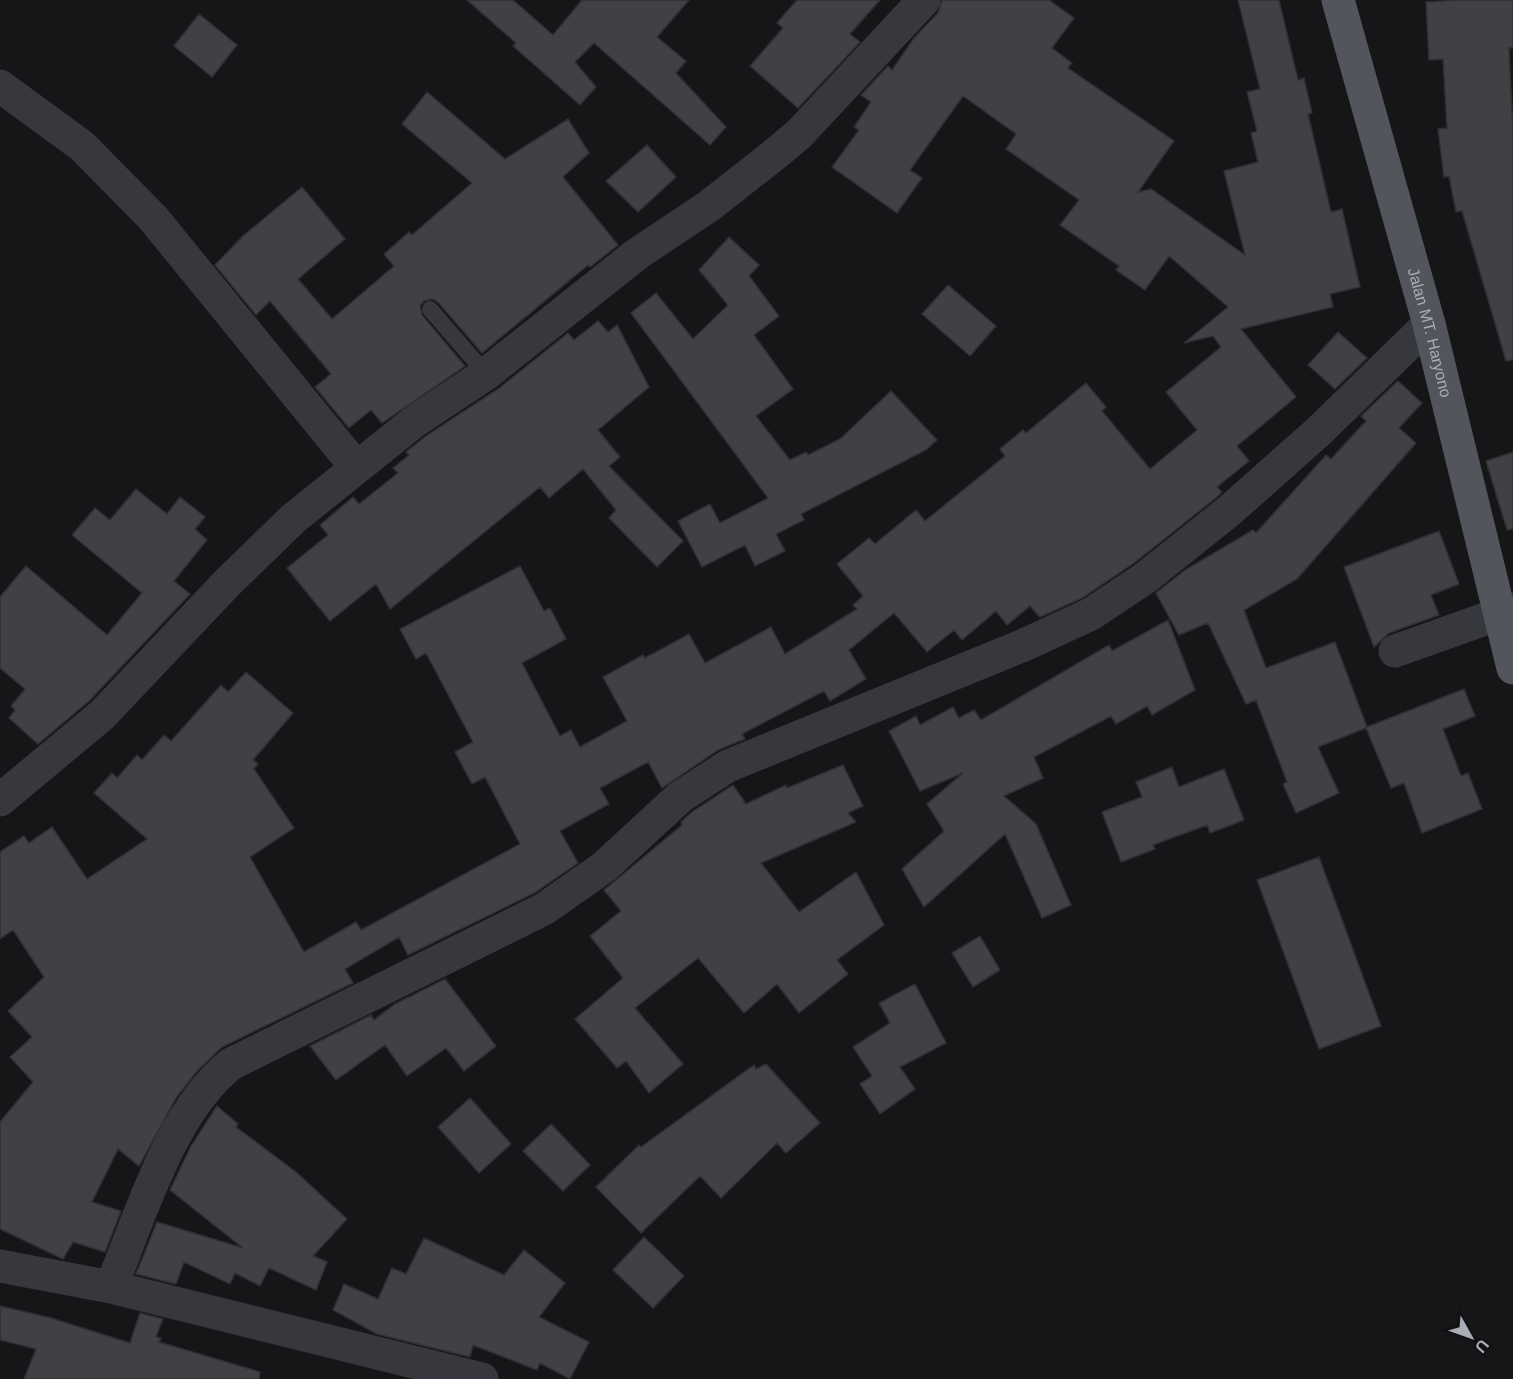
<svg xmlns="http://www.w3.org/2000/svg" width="1513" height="1379" font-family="Arial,sans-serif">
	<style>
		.building { fill: #404145; stroke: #303034; stroke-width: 1.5 }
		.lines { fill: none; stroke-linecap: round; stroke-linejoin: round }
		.service { stroke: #37383d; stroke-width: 16 }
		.minor { stroke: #37383d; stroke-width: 33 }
		.primary { stroke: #53555c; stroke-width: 33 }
		.labels { text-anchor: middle; stroke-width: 6; stroke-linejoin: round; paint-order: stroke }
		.street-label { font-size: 16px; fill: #a8adb8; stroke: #111113 }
	</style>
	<rect width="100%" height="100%" fill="#161618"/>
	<path class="building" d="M 467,0 L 513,0 L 553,35 L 582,0 L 689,0 L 657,37 L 686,61 L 676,73 L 726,127 L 710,145 L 594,43 L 575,62 L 596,87 L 580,105 L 513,46 L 516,43 Z
		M 797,0 L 880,0 L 850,34 L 860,42 L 798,108 L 750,66 L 783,28 L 777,23 Z
		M 942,0 L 1049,0 L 1074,18 L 1052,48 L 1072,63 L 1068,68 L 1174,141 L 1138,192 L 1151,189 L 1245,255 L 1224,171 L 1258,162 L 1251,133 L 1257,131 L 1247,92 L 1260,89 L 1238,0 L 1279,0 L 1298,80 L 1304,78 L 1312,113 L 1308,114 L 1331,212 L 1342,209 L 1360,287 L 1330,294 L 1333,307 L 1241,329 L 1296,397 L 1237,446 L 1249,461 L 1217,487 L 1222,492 L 1217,497 L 1134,563 L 1082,598 L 1040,617 L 1030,606 L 1007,625 L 996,611 L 962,640 L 954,630 L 927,652 L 894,613 L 849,650 L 866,679 L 830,701 L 824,691 L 742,734 L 745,739 L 718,750 L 662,788 L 648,762 L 600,788 L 609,804 L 560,831 L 578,863 L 534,893 L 408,955 L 399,937 L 345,969 L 353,983 L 222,1047 L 197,1071 L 176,1098 L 139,1166 L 118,1149 L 92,1202 L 121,1211 L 105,1252 L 73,1242 L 63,1259 L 0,1229 L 0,1122 L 33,1082 L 10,1057 L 32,1037 L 8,1011 L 44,977 L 13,930 L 0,939 L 0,852 L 24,836 L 29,843 L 52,827 L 87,879 L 147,839 L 94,793 L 112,773 L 117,778 L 137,755 L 142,760 L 164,735 L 171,741 L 221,685 L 228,692 L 246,672 L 293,713 L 253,760 L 258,764 L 254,769 L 294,828 L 250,857 L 304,952 L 356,922 L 361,930 L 520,844 L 485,777 L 472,784 L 455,752 L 473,742 L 426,653 L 416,659 L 400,629 L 520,566 L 544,611 L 550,608 L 566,639 L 522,663 L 560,736 L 571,730 L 580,747 L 627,721 L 603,677 L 643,655 L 645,658 L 689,634 L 705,663 L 771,627 L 785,654 L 857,609 L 853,605 L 863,596 L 837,564 L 869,538 L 875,544 L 916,510 L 925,521 L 1005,456 L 1000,449 L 1023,430 L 1026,433 L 1086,383 L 1106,407 L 1102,411 L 1150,469 L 1197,430 L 1166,392 L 1221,347 L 1213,336 L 1184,343 L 1228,307 L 1169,256 L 1145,290 L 1116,270 L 1119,266 L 1060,225 L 1079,200 L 1006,149 L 1016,134 L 963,96 L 910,170 L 922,178 L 897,213 L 832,167 L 859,130 L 854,127 L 871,102 L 861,95 L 888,66 L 892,70 L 914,38 L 938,13 Z
		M 1459,0 L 1513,0 L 1513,48 L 1509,48 L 1513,133 L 1513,360 L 1506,361 L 1462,211 L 1456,212 L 1449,176 L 1444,177 L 1438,129 L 1447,128 L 1443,59 L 1429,60 L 1426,2 Z
		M 199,14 L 237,45 L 212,77 L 174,46 Z
		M 427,92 L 505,159 L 568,119 L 589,153 L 563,177 L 618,245 L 590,267 L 588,265 L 482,353 L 438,302 L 433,299 L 424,301 L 420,306 L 422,315 L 465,366 L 382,423 L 371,410 L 349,428 L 315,387 L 331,374 L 270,301 L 256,315 L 215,265 L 243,236 L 302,187 L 345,239 L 298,279 L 332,319 L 394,266 L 384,254 L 409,232 L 412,235 L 472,183 L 402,124 Z
		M 647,145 L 676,177 L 638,212 L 606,181 Z
		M 729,237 L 759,265 L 749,276 L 779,316 L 754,335 L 793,389 L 756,416 L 790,460 L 806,452 L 808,455 L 840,439 L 891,391 L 937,440 L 926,450 L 801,514 L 804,520 L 776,534 L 785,551 L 755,566 L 745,545 L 702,567 L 678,521 L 710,504 L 720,523 L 768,498 L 631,313 L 656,293 L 693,339 L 728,305 L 699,270 Z
		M 948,285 L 996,326 L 970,356 L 922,314 Z
		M 598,321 L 608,332 L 617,325 L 649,387 L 598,430 L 620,457 L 609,466 L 683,541 L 657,567 L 609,518 L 616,510 L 583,469 L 549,498 L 540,487 L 390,609 L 376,584 L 330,621 L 287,568 L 328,535 L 320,525 L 353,497 L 359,504 L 398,473 L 393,468 L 409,455 L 406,452 L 426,436 L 498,389 L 568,333 L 574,340 Z
		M 1338,332 L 1367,358 L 1335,389 L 1308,365 Z
		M 1398,381 L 1422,403 L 1399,428 L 1416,443 L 1297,579 L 1244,610 L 1266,668 L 1335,642 L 1367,727 L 1464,689 L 1475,716 L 1443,729 L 1461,776 L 1468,773 L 1482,809 L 1422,833 L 1404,783 L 1391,788 L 1366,728 L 1318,747 L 1339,793 L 1296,813 L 1283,784 L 1287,782 L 1256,700 L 1246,704 L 1208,623 L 1179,635 L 1156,593 L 1185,570 L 1253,530 L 1256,533 L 1326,455 L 1331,459 L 1366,421 L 1361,416 Z
		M 1513,452 L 1513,529 L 1507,530 L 1486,461 Z
		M 136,489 L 167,514 L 180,497 L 205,517 L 195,529 L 207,540 L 174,581 L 190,594 L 89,701 L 38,744 L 9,718 L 15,710 L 11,706 L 25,689 L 0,668 L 0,597 L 26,566 L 107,635 L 142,593 L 72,535 L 95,508 L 110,520 Z
		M 1439,531 L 1459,584 L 1431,595 L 1439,615 L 1389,633 L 1374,647 L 1344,567 Z
		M 1168,620 L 1195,690 L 1152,715 L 1147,706 L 1116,724 L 1111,716 L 1034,757 L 1043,778 L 1004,796 L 1036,824 L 1071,905 L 1042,918 L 1005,834 L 924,907 L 902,869 L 944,831 L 927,804 L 963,773 L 920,791 L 889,731 L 916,716 L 920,725 L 953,707 L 959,718 L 974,710 L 981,720 L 1109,645 L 1112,651 Z
		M 843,765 L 863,806 L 848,813 L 856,822 L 761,863 L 799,912 L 856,872 L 884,925 L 837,960 L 848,974 L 799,1013 L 777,984 L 744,1013 L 698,958 L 635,1008 L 683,1064 L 649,1093 L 626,1061 L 617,1068 L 575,1019 L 623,978 L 590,936 L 621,911 L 604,890 L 682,825 L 681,822 L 692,812 L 733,785 L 746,804 L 786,785 L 787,788 Z
		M 1172,767 L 1179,787 L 1224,769 L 1244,820 L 1210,833 L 1207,825 L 1153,845 L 1155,849 L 1121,862 L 1102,812 L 1142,797 L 1136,782 Z
		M 1319,857 L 1381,1026 L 1319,1049 L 1257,880 Z
		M 980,936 L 1000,970 L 973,987 L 952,953 Z
		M 445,979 L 496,1046 L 464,1071 L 446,1048 L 407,1076 L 385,1045 L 336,1080 L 310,1046 L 371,1015 L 374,1020 L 395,1004 Z
		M 915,984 L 946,1043 L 900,1067 L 915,1089 L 880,1114 L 860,1084 L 872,1076 L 853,1047 L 890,1023 L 879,1003 Z
		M 766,1064 L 820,1123 L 786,1153 L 777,1143 L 721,1198 L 700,1176 L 641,1233 L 596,1187 L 639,1145 L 641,1147 L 754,1065 L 756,1069 Z
		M 470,1098 L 511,1144 L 479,1173 L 438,1127 Z
		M 217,1106 L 238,1124 L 236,1127 L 296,1172 L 347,1219 L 313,1256 L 327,1262 L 316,1290 L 269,1268 L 260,1286 L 235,1273 L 230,1284 L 184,1262 L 176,1284 L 136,1274 L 157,1222 L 243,1248 L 170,1190 L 191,1146 Z
		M 551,1124 L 590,1165 L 563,1191 L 523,1151 Z
		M 644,1237 L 684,1276 L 653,1308 L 613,1270 Z
		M 424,1238 L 504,1275 L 524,1250 L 565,1283 L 539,1317 L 589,1342 L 570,1379 L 540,1363 L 537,1370 L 473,1345 L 470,1357 L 377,1334 L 333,1310 L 344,1284 L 378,1299 L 392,1268 L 406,1274 Z
		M 0,1306 L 51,1318 L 130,1343 L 140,1313 L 163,1319 L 156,1337 L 161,1338 L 159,1342 L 260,1372 L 259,1379 L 24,1379 L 36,1349 L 0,1340 Z"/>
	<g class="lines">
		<path class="service" d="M 430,309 L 486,374"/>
		<path class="minor" d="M 0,86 L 82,146 L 153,218 L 356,467
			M 1395,651 L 1513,609
			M 0,800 L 102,715 L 227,583 L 294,518 L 415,421 L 486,374 L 637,254 L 709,206 L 774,155 L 799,134 L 924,0
			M 0,1266 L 111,1287 C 140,1217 171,1111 231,1064 L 544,909 L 604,867 L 680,797 L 728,766 L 1024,645 L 1091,614 L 1145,578 L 1229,511 L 1318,432 L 1429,324
			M 111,1287 L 482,1379"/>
		<path class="primary" id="s1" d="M 1338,0 L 1429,324 L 1513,668"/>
	</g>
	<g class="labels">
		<g class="street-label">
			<text dy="6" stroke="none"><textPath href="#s1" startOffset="345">Jalan MT. Haryono</textPath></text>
		</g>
	</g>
	<g transform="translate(1471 1337) rotate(130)" stroke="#111113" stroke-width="4.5" paint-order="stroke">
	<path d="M0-4.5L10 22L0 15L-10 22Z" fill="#a8adb8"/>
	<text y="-9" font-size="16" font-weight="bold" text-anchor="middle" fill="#a8adb8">U</text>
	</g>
</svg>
